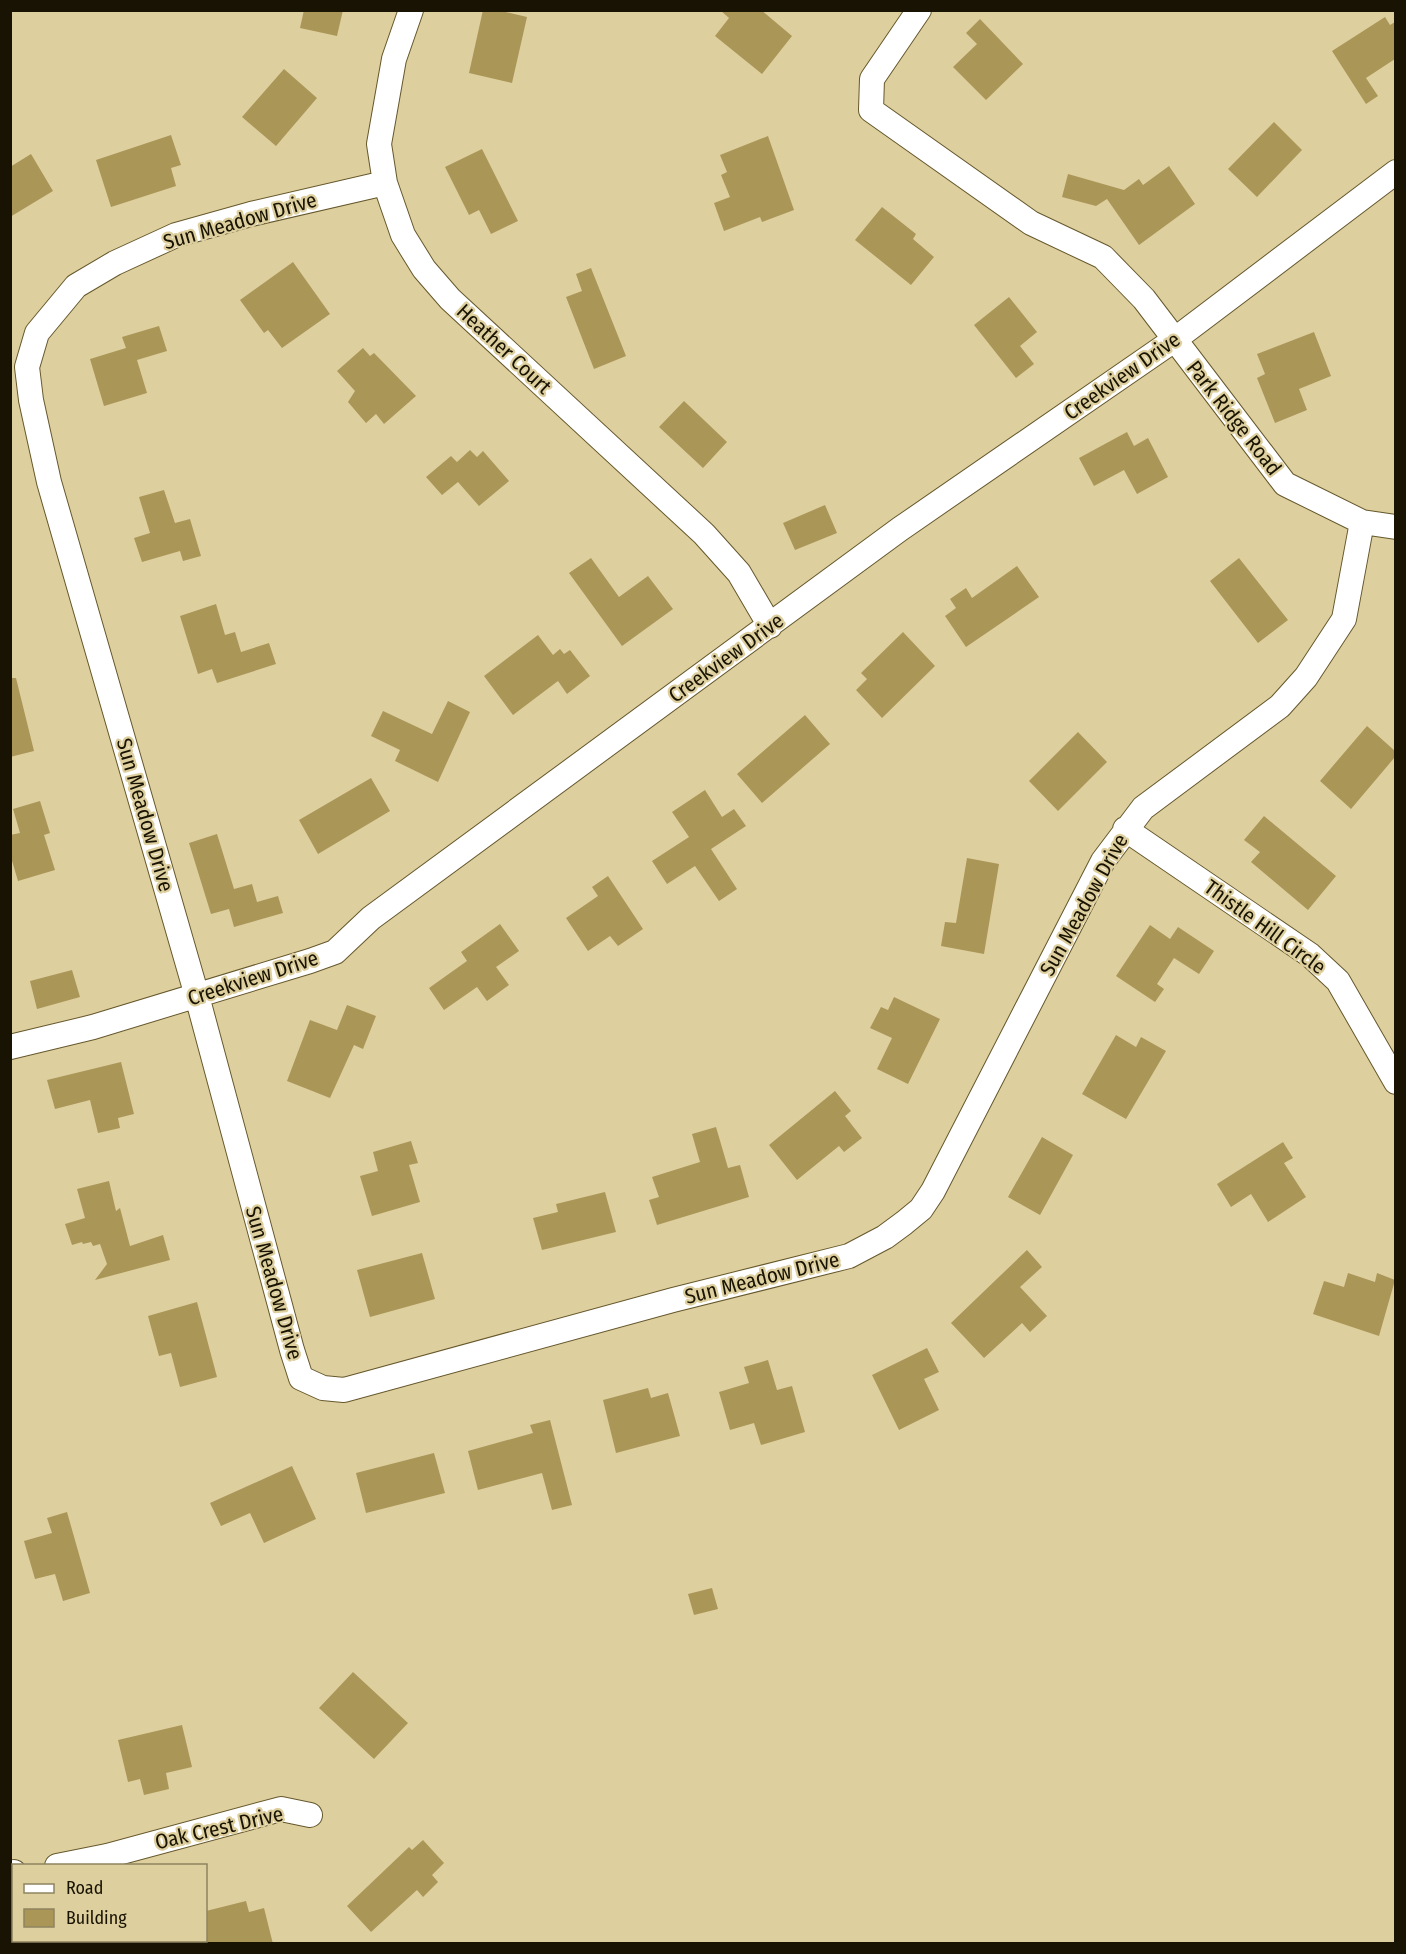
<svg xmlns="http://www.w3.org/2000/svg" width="1406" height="1954" font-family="'Fira Sans Condensed',sans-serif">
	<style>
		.building { fill: #aa9657 }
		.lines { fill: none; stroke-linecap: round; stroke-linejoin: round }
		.minor-casing { stroke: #66582c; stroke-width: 26 }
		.minor { stroke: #fff; stroke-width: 24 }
		.labels { text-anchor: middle; stroke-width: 4.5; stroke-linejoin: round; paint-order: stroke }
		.street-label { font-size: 21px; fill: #181302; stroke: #decf9f }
	</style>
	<rect width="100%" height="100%" fill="#decf9f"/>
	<path class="building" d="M 304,10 L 343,10 L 337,36 L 300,28 Z
		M 483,10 L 497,10 L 527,17 L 512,83 L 469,73 Z
		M 720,10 L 761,10 L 792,36 L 762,74 L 715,36 L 729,18 Z
		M 1385,17 L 1390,25 L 1395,22 L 1395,59 L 1366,78 L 1378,96 L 1366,104 L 1332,51 Z
		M 980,19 L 1023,64 L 986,100 L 953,67 L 977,44 L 966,33 Z
		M 284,69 L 317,98 L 276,146 L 242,117 Z
		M 1274,122 L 1302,150 L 1257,197 L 1228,169 Z
		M 171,135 L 181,165 L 171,168 L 176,186 L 111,207 L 96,160 Z
		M 768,136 L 794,210 L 762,222 L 760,217 L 724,231 L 714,203 L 730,197 L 721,175 L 727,172 L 720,155 Z
		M 482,149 L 518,221 L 491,234 L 479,210 L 469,215 L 445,167 Z
		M 31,154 L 53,191 L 10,217 L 10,167 Z
		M 1169,166 L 1195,204 L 1139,245 L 1107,199 L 1096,206 L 1062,197 L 1068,174 L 1124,190 L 1139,179 L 1143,185 Z
		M 882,207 L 916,234 L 913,239 L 934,257 L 911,285 L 855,240 Z
		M 293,262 L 330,314 L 282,348 L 268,330 L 264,333 L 240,300 Z
		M 591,268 L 626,356 L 594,369 L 566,297 L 582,291 L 576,274 Z
		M 1009,297 L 1037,332 L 1020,346 L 1034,364 L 1016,378 L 974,325 Z
		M 159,326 L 167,351 L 137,360 L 147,393 L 104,406 L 90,359 L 126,348 L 122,337 Z
		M 1314,332 L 1331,376 L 1299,389 L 1307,410 L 1275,423 L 1257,378 L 1265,374 L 1257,354 Z
		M 363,348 L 370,356 L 374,353 L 416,396 L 384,424 L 376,414 L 366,423 L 348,402 L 355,391 L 337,371 Z
		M 684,401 L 727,442 L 703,468 L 659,427 Z
		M 1127,432 L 1134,446 L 1148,438 L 1168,477 L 1137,494 L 1124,470 L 1094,486 L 1079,458 Z
		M 470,450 L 477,457 L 483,451 L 509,481 L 479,506 L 458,482 L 442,495 L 426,477 L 451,456 L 457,462 Z
		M 164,490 L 175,523 L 190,519 L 201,556 L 183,561 L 180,551 L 142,562 L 134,538 L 150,533 L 139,497 Z
		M 825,505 L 837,533 L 795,550 L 783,523 Z
		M 591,558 L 619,597 L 648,576 L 673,609 L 622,646 L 569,573 Z
		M 1239,558 L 1288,620 L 1258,643 L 1210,581 Z
		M 1017,566 L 1039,597 L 966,647 L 945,616 L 956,608 L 950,599 L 966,588 L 972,598 Z
		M 216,604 L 225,635 L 235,632 L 241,652 L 269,643 L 276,664 L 217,683 L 212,669 L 198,674 L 180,616 Z
		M 903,632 L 935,666 L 882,718 L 856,690 L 867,679 L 861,673 Z
		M 538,635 L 553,655 L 560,649 L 564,654 L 570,650 L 590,676 L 567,694 L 558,681 L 513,715 L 484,676 Z
		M 10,678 L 16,678 L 34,751 L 10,757 Z
		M 448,701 L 470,712 L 438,782 L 395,761 L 400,750 L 371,736 L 383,711 L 432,734 Z
		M 805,715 L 830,744 L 762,803 L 737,774 Z
		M 1367,726 L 1395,751 L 1395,757 L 1351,809 L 1320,781 Z
		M 1078,732 L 1107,762 L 1058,811 L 1029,781 Z
		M 371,778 L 390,811 L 318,854 L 299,820 Z
		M 705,790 L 722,817 L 734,809 L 746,826 L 711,849 L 737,889 L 719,901 L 695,866 L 667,884 L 652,861 L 689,837 L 672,812 Z
		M 40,801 L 50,833 L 44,835 L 55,870 L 18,881 L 10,854 L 10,835 L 20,833 L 13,809 Z
		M 1264,816 L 1336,876 L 1308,910 L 1251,862 L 1260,852 L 1244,840 Z
		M 217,834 L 234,889 L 252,884 L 257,902 L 278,896 L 283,913 L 234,927 L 229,909 L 211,914 L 189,843 Z
		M 967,858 L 999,864 L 984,954 L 941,946 L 945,922 L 956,923 Z
		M 608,876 L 643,929 L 618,946 L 610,936 L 588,951 L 566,918 L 598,896 L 592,887 Z
		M 500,924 L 519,951 L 496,967 L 509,985 L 487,1001 L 477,987 L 444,1010 L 429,988 L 467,961 L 461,952 Z
		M 1150,925 L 1170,939 L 1178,927 L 1214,951 L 1199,974 L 1174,958 L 1157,984 L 1164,989 L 1155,1002 L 1116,976 Z
		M 72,970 L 80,997 L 37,1009 L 30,981 Z
		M 894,997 L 940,1019 L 908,1084 L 877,1069 L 892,1038 L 870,1028 L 881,1007 L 888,1010 Z
		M 347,1005 L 376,1016 L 363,1049 L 354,1045 L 330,1098 L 287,1081 L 310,1020 L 337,1030 Z
		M 1116,1035 L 1136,1047 L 1141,1037 L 1166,1051 L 1126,1119 L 1082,1094 Z
		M 121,1062 L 134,1114 L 118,1118 L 120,1128 L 98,1133 L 90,1100 L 55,1109 L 47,1080 Z
		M 835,1091 L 851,1111 L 845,1116 L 862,1138 L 844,1152 L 839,1146 L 797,1180 L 769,1145 Z
		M 716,1127 L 728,1168 L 740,1165 L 749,1197 L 657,1225 L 649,1200 L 659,1197 L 652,1177 L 700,1162 L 692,1134 Z
		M 1042,1137 L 1073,1155 L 1040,1215 L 1008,1197 Z
		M 411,1141 L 418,1163 L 409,1165 L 420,1202 L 372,1216 L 360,1176 L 378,1171 L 373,1152 Z
		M 1283,1142 L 1293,1158 L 1284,1163 L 1306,1197 L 1268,1222 L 1251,1194 L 1231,1207 L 1217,1184 Z
		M 109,1181 L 116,1211 L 120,1208 L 130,1246 L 163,1235 L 170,1260 L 95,1280 L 107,1264 L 100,1244 L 93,1246 L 91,1242 L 83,1244 L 82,1242 L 72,1245 L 65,1224 L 85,1218 L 77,1189 Z
		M 605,1192 L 616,1232 L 542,1250 L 533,1218 L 558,1212 L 556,1204 Z
		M 1027,1250 L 1042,1267 L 1020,1287 L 1047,1316 L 1030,1332 L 1022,1323 L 984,1358 L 951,1323 Z
		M 422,1253 L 435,1299 L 370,1317 L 357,1270 Z
		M 1348,1273 L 1375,1282 L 1377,1273 L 1395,1280 L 1379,1336 L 1313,1314 L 1324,1281 L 1344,1287 Z
		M 197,1302 L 217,1377 L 180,1387 L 171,1353 L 159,1356 L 148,1316 Z
		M 927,1348 L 939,1372 L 924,1379 L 939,1410 L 899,1430 L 872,1375 Z
		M 768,1360 L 777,1390 L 792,1386 L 805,1432 L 761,1445 L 754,1423 L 730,1430 L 719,1392 L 749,1383 L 744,1367 Z
		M 648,1388 L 651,1398 L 668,1393 L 680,1436 L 616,1453 L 603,1400 Z
		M 550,1420 L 572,1505 L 552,1510 L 542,1473 L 478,1490 L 468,1451 L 533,1433 L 530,1425 Z
		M 434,1453 L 445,1493 L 366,1513 L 356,1473 Z
		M 292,1466 L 316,1519 L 264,1543 L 250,1513 L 221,1526 L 210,1503 Z
		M 67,1512 L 90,1593 L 63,1601 L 55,1574 L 35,1579 L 24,1541 L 52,1533 L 47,1518 Z
		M 712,1588 L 718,1609 L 694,1615 L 688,1594 Z
		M 353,1672 L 408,1723 L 374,1759 L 319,1708 Z
		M 182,1725 L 192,1767 L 166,1773 L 169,1789 L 144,1795 L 140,1779 L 128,1782 L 118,1740 Z
		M 423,1840 L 444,1863 L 432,1875 L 438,1882 L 423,1897 L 417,1890 L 371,1932 L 347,1906 L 409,1847 L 412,1850 Z
		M 246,1901 L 249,1912 L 264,1908 L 273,1944 L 206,1944 L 206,1911 Z"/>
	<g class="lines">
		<g class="minor-casing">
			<path id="minor" d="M 411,10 L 394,59 L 379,144 L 385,183 L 403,235 L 424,269 L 450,299 L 704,534 L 739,573 L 770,626
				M 919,10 L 872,79 L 871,110 L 1031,223 L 1103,257 L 1144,299 L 1285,484 L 1362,522 L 1396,527
				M 385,183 L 251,214 L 176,235 L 115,263 L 76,286 L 37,333 L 27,367 L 31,400 L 49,482 L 197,996 L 292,1350 L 301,1378 L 323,1388 L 344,1390 L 673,1300 L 849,1256 L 885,1237 L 904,1223 L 921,1209 L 933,1191 L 1103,861 L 1143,808 L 1280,706 L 1306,677 L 1344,619 L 1362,522
				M 1125,829 L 1310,955 L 1338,981 L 1396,1082
				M 10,1047 L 93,1027 L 310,961 L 335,952 L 371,918 L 900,529 L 1174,340 L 1396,172
				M 57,1866 L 107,1856 L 281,1809 L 310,1815
				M 10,1873 L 14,1872"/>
		</g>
		<use href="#minor" class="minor"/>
	</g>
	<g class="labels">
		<g class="street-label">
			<text transform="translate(240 221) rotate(-16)" y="7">Sun Meadow Drive</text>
			<text transform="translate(504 349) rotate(43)" y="7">Heather Court</text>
			<text transform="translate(1122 376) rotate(-35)" y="7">Creekview Drive</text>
			<text transform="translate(1234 418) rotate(52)" y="7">Park Ridge Road</text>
			<text transform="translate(726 658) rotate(-36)" y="7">Creekview Drive</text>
			<text transform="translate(145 815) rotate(74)" y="7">Sun Meadow Drive</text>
			<text transform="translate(1084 905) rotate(-61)" y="7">Sun Meadow Drive</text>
			<text transform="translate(1265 927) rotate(36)" y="7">Thistle Hill Circle</text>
			<text transform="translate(253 978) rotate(-18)" y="7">Creekview Drive</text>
			<text transform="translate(762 1278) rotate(-14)" y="7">Sun Meadow Drive</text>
			<text transform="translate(274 1283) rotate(74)" y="7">Sun Meadow Drive</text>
			<text transform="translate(219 1828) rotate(-13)" y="7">Oak Crest Drive</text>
		</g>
	</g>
	<rect width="1406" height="1954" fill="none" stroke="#181302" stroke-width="24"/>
	<rect x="12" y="1864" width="195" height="78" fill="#decf9f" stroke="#8f8460" stroke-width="1.5"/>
	<rect x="24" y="1884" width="30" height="9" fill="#ffffff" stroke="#8f8460" stroke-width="1.5"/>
	<text x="66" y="1894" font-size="18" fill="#181302">Road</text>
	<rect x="24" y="1909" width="30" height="18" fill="#aa9657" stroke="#8f8460" stroke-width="1.5"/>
	<text x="66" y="1924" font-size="18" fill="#181302">Building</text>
</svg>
